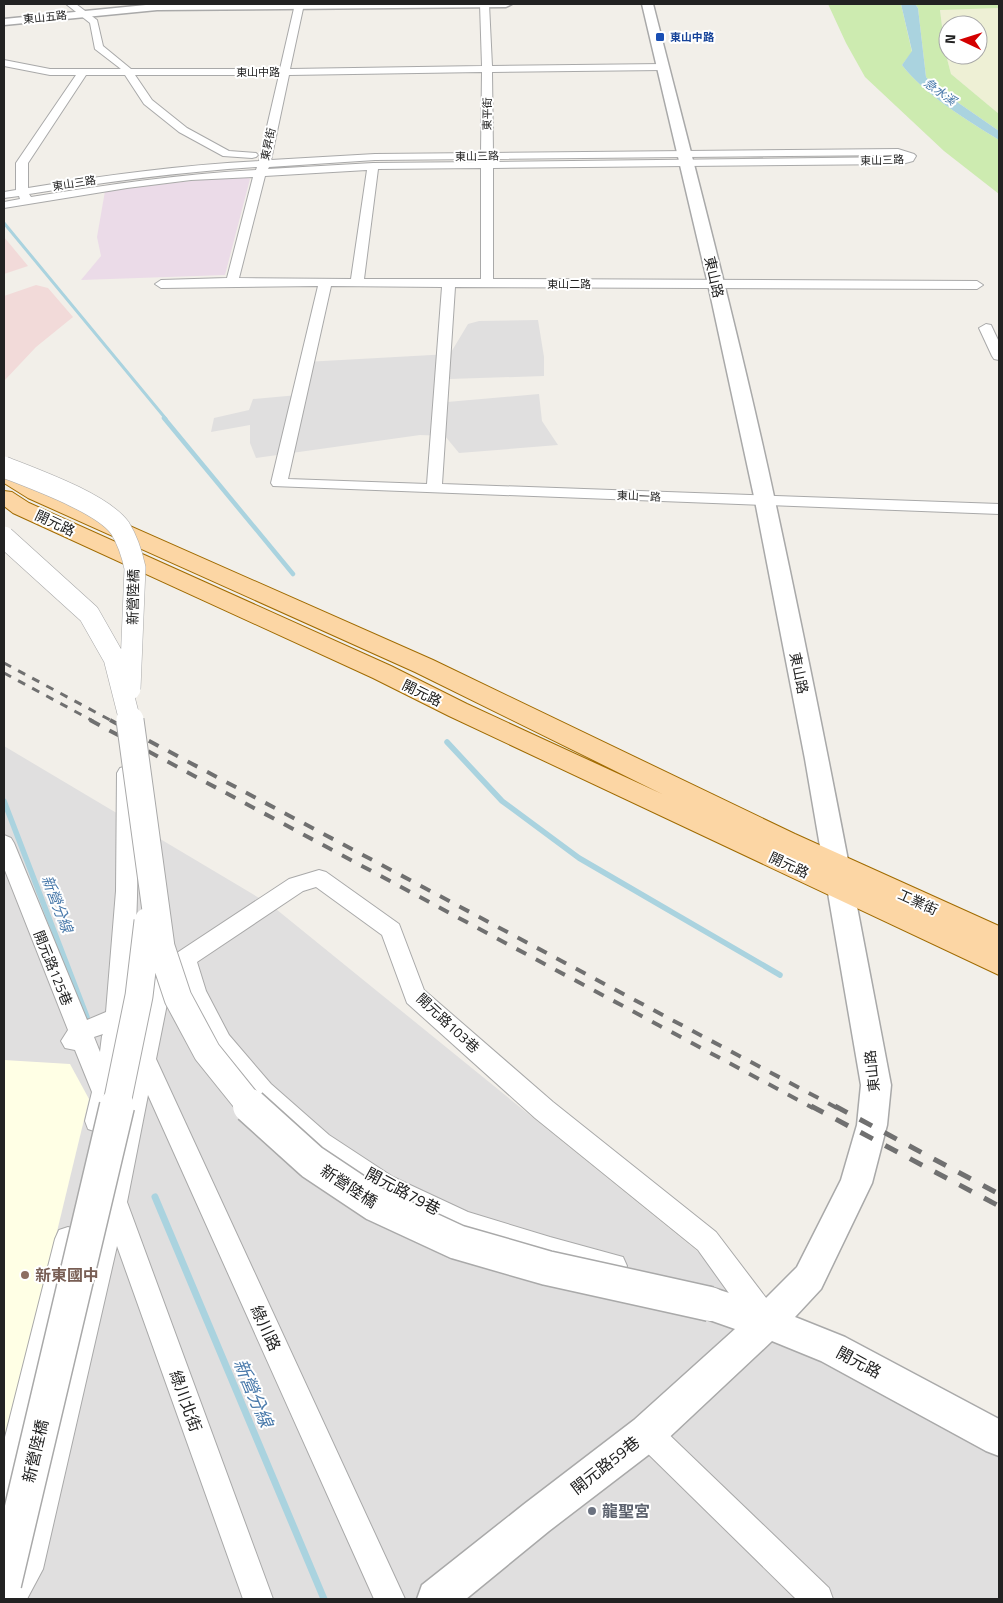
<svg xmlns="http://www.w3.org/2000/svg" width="1003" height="1603" font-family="'Titillium Web','Noto Sans TC',sans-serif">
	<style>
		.residential { fill: #e0dfdf }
		.commercial { fill: #f2dad9 }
		.industrial { fill: #ebdbe8 }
		.education { fill: #ffffe5 }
		.farmland { fill: #eef0d5; fill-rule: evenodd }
		.grass { fill: #cdebb0 }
		.water { fill: #aad3df }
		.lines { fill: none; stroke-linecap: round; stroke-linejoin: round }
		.stream-far3 { stroke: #aad3df; stroke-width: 3 }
		.stream-far2 { stroke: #aad3df; stroke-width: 4.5 }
		.stream-far1 { stroke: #aad3df; stroke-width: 5.5 }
		.stream { stroke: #aad3df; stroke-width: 7 }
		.minor-casing { stroke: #a9a9a9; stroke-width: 2 }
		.tertiary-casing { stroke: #a9a9a9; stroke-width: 3 }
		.primary-casing { stroke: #a06b00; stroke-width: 2 }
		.minor { fill: #fff; fill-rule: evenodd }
		.tertiary { fill: #fff; fill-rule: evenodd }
		.primary { fill: #fcd6a4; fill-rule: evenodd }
		.rail-far2 { stroke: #707070; stroke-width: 3; stroke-dasharray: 8 8; stroke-linecap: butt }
		.rail-far1 { stroke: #707070; stroke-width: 4; stroke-dasharray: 11 11; stroke-linecap: butt }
		.rail { stroke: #707070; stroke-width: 5; stroke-dasharray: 14 14; stroke-linecap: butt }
		.tertiary-bridge-far2-casing { stroke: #a9a9a9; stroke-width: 22; stroke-linecap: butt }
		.tertiary-bridge-far1-casing { stroke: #a9a9a9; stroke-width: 29; stroke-linecap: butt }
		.tertiary-bridge-casing { stroke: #a9a9a9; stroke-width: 37; stroke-linecap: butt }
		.tertiary-bridge-far2 { stroke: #fff; stroke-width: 21 }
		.tertiary-bridge-far1 { stroke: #fff; stroke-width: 27 }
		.tertiary-bridge { stroke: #fff; stroke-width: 34 }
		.transit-dot { fill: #1a4fb4; stroke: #fff; stroke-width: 2 }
		.education-dot { fill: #8d6e63; stroke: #fff; stroke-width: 2 }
		.worship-dot { fill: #6b7280; stroke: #fff; stroke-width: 2 }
		.labels { text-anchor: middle; stroke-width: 4; stroke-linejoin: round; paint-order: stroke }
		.far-street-label { font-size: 11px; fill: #222; stroke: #fff }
		.far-transit-label { font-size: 11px; font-weight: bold; fill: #164399; stroke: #fff; text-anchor: start }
		.far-water-label { font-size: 12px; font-style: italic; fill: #4a7aab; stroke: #fff }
		.street-label { font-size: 14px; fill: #222; stroke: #fff }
		.water-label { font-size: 15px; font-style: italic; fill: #4a7aab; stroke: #fff }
		.near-street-label { font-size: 16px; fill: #222; stroke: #fff }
		.near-education-label { font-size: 16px; font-weight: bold; fill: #785e54; stroke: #fff; text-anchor: start }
		.near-worship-label { font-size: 16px; font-weight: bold; fill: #5b616d; stroke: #fff; text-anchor: start }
		.near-water-label { font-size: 18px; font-style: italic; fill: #4a7aab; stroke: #fff }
	</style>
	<rect width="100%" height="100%" fill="#f2efe9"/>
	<path class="residential" d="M 538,320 L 544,357 L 544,376 L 449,379 L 447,402 L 539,394 L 542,421 L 558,445 L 459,453 L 445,436 L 420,435 L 256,458 L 250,443 L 250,425 L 211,432 L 214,418 L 249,410 L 253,399 L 298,395 L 305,362 L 450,354 L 468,324 L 479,321 Z
		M 4,746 L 271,905 L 776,1315 L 999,1458 L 999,1599 L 4,1599 Z"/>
	<path class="commercial" d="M 4,237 L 28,266 L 4,274 Z
		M 36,285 L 48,288 L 73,317 L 36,347 L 4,381 L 4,296 Z"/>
	<path class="industrial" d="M 242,175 L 250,179 L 225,275 L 81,280 L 101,256 L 97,237 L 105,191 Z"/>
	<path class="education" d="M 4,1060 L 70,1064 L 89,1099 L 4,1451 Z"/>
	<path class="farmland" d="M 999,8 L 999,114 L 951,74 L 945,51 L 940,9 ZM 948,25 L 978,25 L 978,55 L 948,55 Z"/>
	<path class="grass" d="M 828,4 L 901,4 L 912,52 L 902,65 C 924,94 968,121 999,140 L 999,194 L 944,151 L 865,77 L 846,43 Z
		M 915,4 L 999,4 L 999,8 L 940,10 L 945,51 L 951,74 L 999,114 L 999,131 L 934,86 L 926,77 L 918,8 Z"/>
	<path class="water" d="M 901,4 L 915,4 L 918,8 L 926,77 L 934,86 L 999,131 L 999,140 C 968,121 924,94 902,65 L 912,51 Z"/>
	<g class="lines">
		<path class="stream-far3" d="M 4,223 L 166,419"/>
		<path class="stream-far2" d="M 164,418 L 293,574"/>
		<path class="stream-far1" d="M 447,742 L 502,801 L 579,858 L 780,975
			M 4,801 L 87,1017"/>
		<path class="stream" d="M 155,1197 L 324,1599"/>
		<g class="minor-casing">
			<path id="minor" d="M 66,4 L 76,4 L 97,20 L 103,46 L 131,69 L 280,69 L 295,4 L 304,4 L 290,69 L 482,66 L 480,4 L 489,4 L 492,66 L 663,64 L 668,67 L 663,70 L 492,72 L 493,153 L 898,149 L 914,154 L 916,156 L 913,161 L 902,164 L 493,168 L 493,279 L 977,281 L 983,285 L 977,289 L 455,287 L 442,484 L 999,504 L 999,514 L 273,486 L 271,483 L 318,286 L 161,288 L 155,284 L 161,280 L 227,278 L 253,177 L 191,180 L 127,188 L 4,208 L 4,202 L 20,199 L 19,196 L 4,198 L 4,192 L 16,190 L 16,163 L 76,75 L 50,75 L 4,66 L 4,60 L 50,69 L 121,69 L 95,49 L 90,23 ZM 482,72 L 481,153 L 375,154 L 271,160 L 289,75 ZM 86,75 L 125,75 L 144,104 L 179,132 L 223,156 L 252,158 L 256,157 L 258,155 L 256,153 L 229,151 L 187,128 L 152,100 L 135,75 L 279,75 L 259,161 C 181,165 105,175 28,188 L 28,163 ZM 897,155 L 903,157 L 493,162 L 493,159 ZM 481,159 L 481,162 L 373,163 L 268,169 L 269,167 L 375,160 ZM 257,167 L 256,170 C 180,174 106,185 31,197 L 29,194 C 106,182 180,172 257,167 ZM 481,168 L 481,279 L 364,279 L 378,169 ZM 367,170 L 351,279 L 239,278 L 265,176 ZM 331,286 L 442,287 L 427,484 L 288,479 Z
				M 986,324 L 991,325 L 999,342 L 999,360 L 994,359 L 992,356 L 979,328 Z
				M 127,766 L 134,768 L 137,773 C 138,846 139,917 131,990 L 154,968 L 289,879 L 319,870 L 326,872 L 399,924 L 424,990 L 553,1102 L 716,1232 L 776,1311 L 780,1321 L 776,1331 L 766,1334 L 756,1331 L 698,1250 L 535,1118 L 407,1003 L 382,935 L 316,887 L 303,891 L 197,962 L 206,991 L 229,1035 L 271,1084 L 329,1135 L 393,1177 L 468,1212 L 550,1237 L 623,1257 L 627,1266 L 623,1275 L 614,1279 L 550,1263 L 455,1232 L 375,1193 L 311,1151 L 255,1098 L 213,1049 L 184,992 L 179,975 L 172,979 L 156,1059 L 405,1599 L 374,1599 L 148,1095 L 127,1202 L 273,1599 L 243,1599 L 117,1246 L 43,1569 L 27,1599 L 4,1599 L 4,1580 L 14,1563 L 101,1202 L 144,1006 L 127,1023 L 109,1121 L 106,1129 L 97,1132 L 88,1129 L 85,1121 L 92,1092 L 75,1050 L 65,1048 L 61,1041 L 68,1030 L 4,868 L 4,835 L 11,838 L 14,843 L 87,1020 L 106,1012 L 116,891 L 117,773 L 120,768 ZM 103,1034 L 102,1036 L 100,1052 L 94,1037 Z
				M 68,1227 L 77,1230 L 81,1239 L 19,1499 L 14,1509 L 4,1514 L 4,1441 L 55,1239 L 59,1230 Z
				M 647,1419 L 657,1423 L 829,1588 L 833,1599 L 796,1599 L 637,1443 L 633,1433 L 637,1423 Z"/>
		</g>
		<g class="tertiary-casing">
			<path id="tertiary" d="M 156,4 L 512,4 L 506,7 L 157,10 L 4,25 L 4,19 Z
				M 642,4 L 653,4 C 695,169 739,334 775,501 C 817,695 854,890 891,1085 L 887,1125 L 872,1183 L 821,1289 L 795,1317 L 845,1337 L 999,1419 L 999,1456 L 986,1451 L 821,1361 L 772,1341 L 660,1446 L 549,1531 L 466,1599 L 417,1599 L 422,1585 L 523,1505 L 634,1420 L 735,1329 L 698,1316 L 693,1304 L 698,1292 L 710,1287 L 761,1303 L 797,1267 L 841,1180 L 857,1125 L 861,1085 L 805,759 L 755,501 L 708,284 Z"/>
		</g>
		<g class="primary-casing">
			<path id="primary" d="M 4,468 L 12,469 L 44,488 L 433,660 L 795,834 L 999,926 L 999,975 L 449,716 L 373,678 L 13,513 L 4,506 L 4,491 L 12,492 L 29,503 L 391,666 L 467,704 L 662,794 L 415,672 L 28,498 L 4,483 Z"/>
		</g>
		<use href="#minor" class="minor"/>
		<use href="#tertiary" class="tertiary"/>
		<use href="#primary" class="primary"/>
		<path class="rail-far2" d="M 4,663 L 112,721
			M 4,673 L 93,721"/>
		<path class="rail-far1" d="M 90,720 L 813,1108
			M 110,720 L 837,1108"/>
		<path class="rail" d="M 811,1106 L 999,1206
			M 835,1106 L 999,1194"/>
		<g class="tertiary-bridge-far2-casing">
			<path id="tertiary-bridge-far2" d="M 4,467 C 34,479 102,503 120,528 C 128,541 132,554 135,568 L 130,689
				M 4,537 L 89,614 L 114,658 L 130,721"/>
		</g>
		<g class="tertiary-bridge-far1-casing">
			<path id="tertiary-bridge-far1" d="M 130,720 L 161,947 L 178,998 L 207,1052 L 252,1108
				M 116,1108 L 139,996 L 148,921"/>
		</g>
		<g class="tertiary-bridge-casing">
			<path id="tertiary-bridge" d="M 250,1106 L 312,1162 L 375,1204 L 457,1242 L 547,1268 L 710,1304
				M 4,1584 L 117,1106"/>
		</g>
		<use href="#tertiary-bridge-far2" class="tertiary-bridge-far2"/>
		<use href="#tertiary-bridge-far1" class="tertiary-bridge-far1"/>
		<use href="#tertiary-bridge" class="tertiary-bridge"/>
	</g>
	<rect class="transit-dot" x="655" y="32" width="10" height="10" rx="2.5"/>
	<circle class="education-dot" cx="25" cy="1275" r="5"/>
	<circle class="worship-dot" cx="592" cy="1511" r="5"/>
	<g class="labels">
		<g class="far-street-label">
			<text transform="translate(45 17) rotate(-6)" y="4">東山五路</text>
			<text x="258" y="76">東山中路</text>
			<text transform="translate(487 114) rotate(-89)" y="4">東平街</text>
			<text transform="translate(268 144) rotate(-78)" y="4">東昇街</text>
			<text transform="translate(477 156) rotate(-1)" y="4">東山三路</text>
			<text transform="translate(882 160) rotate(-2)" y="4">東山三路</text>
			<text transform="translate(74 183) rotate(-9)" y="4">東山三路</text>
			<text x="569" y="288">東山二路</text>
			<text transform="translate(639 496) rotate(2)" y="4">東山一路</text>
		</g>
		<g class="far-transit-label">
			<text x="670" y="41">東山中路</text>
		</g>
		<g class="far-water-label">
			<text transform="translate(940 92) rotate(36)" y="4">急水溪</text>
		</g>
		<g class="street-label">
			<text transform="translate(714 277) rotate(77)" y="5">東山路</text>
			<text transform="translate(55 523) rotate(25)" y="5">開元路</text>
			<text transform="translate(133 597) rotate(-89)" y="5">新營陸橋</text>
			<text transform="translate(799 673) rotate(78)" y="5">東山路</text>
			<text transform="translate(422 693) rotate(26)" y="5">開元路</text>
			<text transform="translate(789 865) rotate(25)" y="5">開元路</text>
			<text transform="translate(918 902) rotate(24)" y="5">工業街</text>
			<text transform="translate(53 968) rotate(68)" y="5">開元路125巷</text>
			<text transform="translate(448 1023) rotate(43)" y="5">開元路103巷</text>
			<text transform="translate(872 1071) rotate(-96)" y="5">東山路</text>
		</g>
		<g class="water-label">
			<text transform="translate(57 904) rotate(69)" y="5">新營分線</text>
		</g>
		<g class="near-street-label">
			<text transform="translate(349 1186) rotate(33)" y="6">新營陸橋</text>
			<text transform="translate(403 1191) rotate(28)" y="6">開元路79巷</text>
			<text transform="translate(266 1328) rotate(65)" y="6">綠川路</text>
			<text transform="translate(859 1362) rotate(28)" y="6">開元路</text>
			<text transform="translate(186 1401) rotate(70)" y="6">綠川北街</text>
			<text transform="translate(35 1451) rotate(-77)" y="6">新營陸橋</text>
			<text transform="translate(605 1465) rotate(-38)" y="6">開元路59巷</text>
		</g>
		<g class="near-education-label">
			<text x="35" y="1281">新東國中</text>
		</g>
		<g class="near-worship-label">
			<text x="602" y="1517">龍聖宮</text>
		</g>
		<g class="near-water-label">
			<text transform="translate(253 1393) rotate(67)" y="6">新營分線</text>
		</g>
	</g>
	<rect width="1003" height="1603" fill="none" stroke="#222222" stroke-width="10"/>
	<g transform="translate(963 40) rotate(274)"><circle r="24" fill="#ffffff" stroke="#a7a7a7"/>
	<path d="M0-4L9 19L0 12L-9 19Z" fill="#d40000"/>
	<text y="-8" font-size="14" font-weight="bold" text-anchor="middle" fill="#222222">N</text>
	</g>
</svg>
